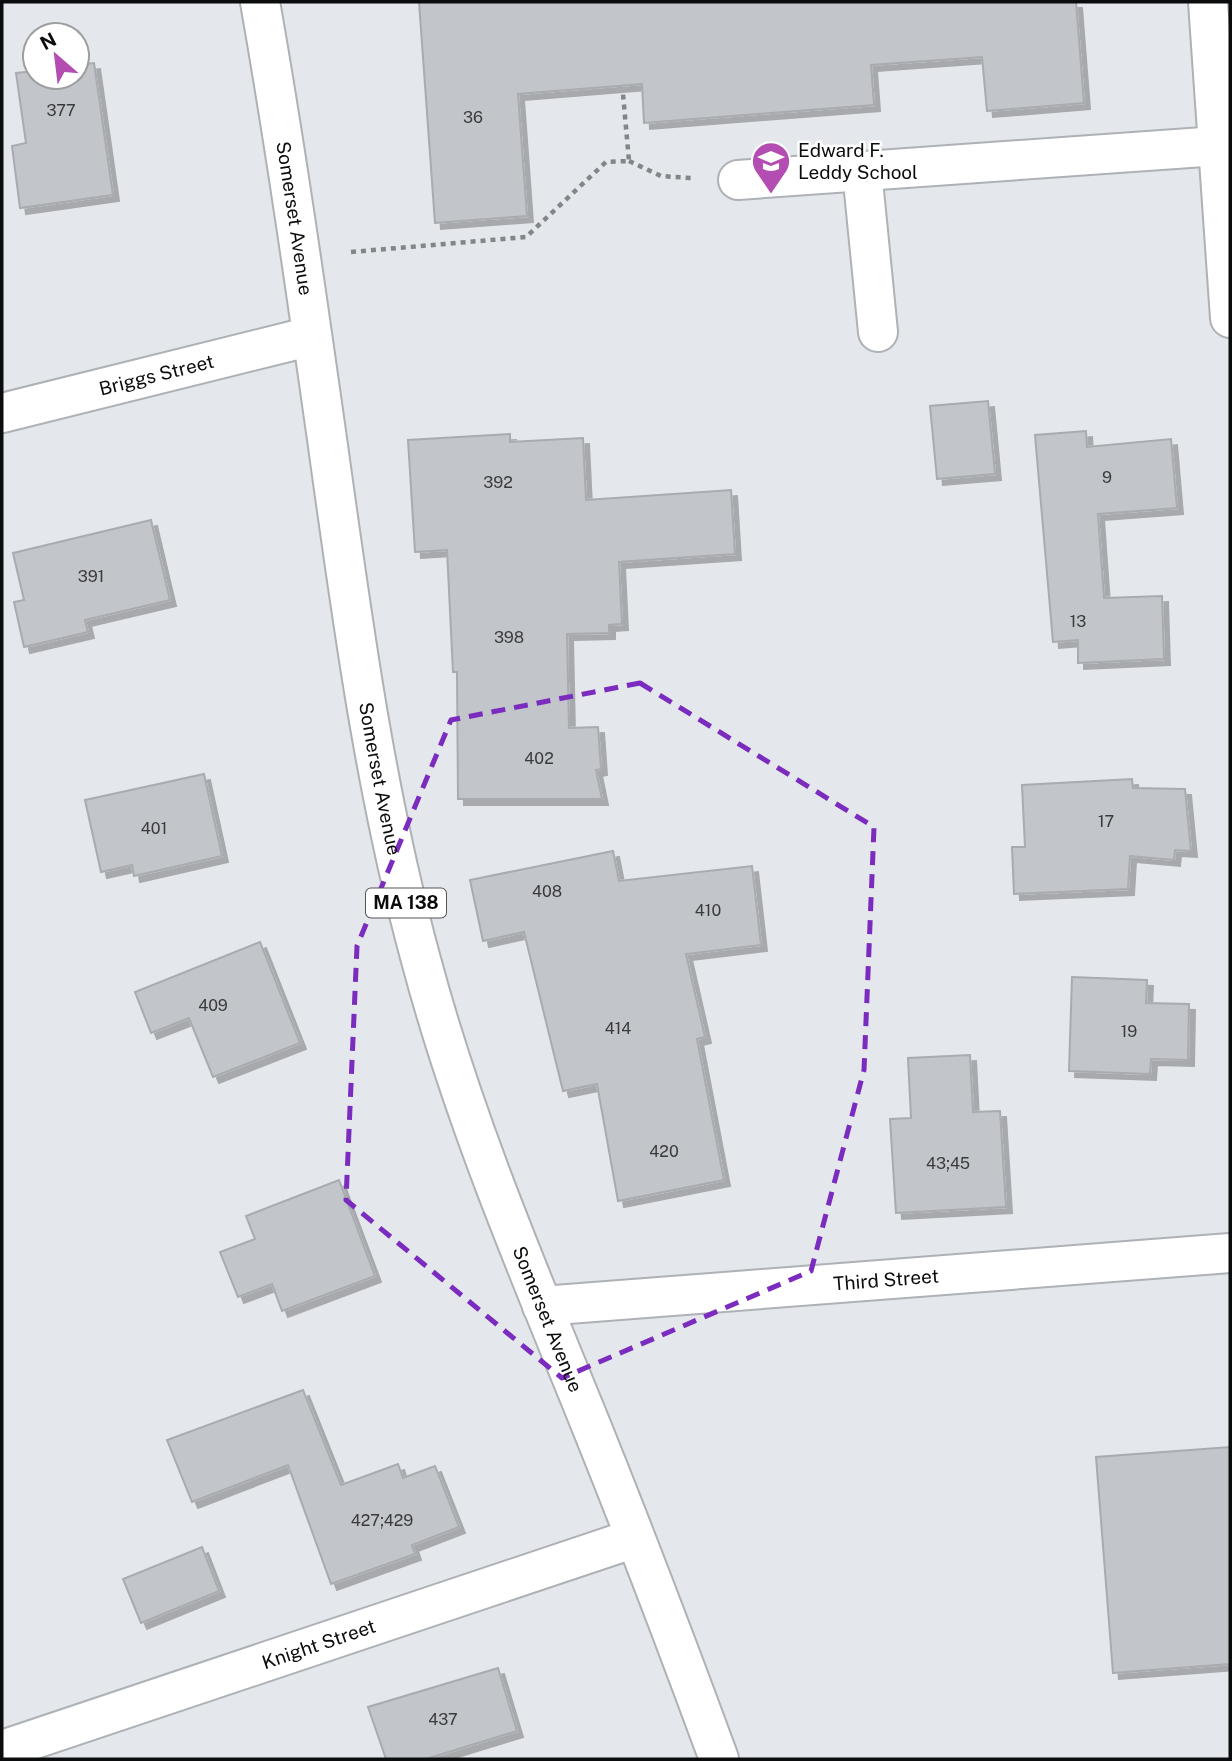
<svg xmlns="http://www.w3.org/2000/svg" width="1232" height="1761" font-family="'Public Sans',sans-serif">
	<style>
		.building { fill: #c2c5c9; stroke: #a8abaf; stroke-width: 2; filter: url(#shadow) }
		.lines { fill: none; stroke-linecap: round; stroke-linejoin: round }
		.minor-casing { stroke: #aeb1b5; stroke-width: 42 }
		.major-casing { stroke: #aeb1b5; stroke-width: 42 }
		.path { stroke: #838588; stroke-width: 4.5; stroke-dasharray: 5 5; stroke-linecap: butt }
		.minor { stroke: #fff; stroke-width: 38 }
		.major { stroke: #fff; stroke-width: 38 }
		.marked { fill: none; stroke: #7b2cbf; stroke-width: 5; stroke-dasharray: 14 9; stroke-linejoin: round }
		.labels { text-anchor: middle; stroke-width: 5; stroke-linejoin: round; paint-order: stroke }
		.number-label { font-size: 16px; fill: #393a3c }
		.shield { fill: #fff; stroke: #545556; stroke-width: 2 }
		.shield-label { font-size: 18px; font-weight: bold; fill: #0b0c0d }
		.poi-label { font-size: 19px; fill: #0b0c0d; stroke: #fff; text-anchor: start }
		.street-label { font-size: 19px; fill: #0b0c0d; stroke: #fff }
	</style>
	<defs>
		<filter id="shadow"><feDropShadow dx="6" dy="6" stdDeviation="0" flood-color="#0004"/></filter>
	</defs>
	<rect width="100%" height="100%" fill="#e4e7eb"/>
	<path class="building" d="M 419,2 L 1076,2 L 1084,103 L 987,111 L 982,57 L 871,65 L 874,105 L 644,123 L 642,84 L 518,94 L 527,216 L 435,223 Z
		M 94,63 L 113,195 L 20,208 L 12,146 L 26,143 L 16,73 L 35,71 L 35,77 L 77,77 L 77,65 Z
		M 988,401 L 995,474 L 937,479 L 930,406 Z
		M 1086,431 L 1087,447 L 1171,439 L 1177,508 L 1098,514 L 1104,598 L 1162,596 L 1164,659 L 1078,663 L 1078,640 L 1053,642 L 1035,435 Z
		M 510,434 L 510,442 L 583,438 L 586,500 L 731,490 L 735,554 L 619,562 L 622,624 L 609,625 L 609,633 L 567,634 L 569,728 L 598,727 L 601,769 L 596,770 L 602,799 L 458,799 L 457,672 L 453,672 L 447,550 L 415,552 L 408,440 Z
		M 151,520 L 170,600 L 85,620 L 88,632 L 24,647 L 14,602 L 24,600 L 13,553 Z
		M 204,774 L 222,856 L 134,876 L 132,865 L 101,872 L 85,800 Z
		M 1132,779 L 1133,788 L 1185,789 L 1191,851 L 1175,850 L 1174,860 L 1130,856 L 1128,889 L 1014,894 L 1012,847 L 1025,847 L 1022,785 Z
		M 613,851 L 619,881 L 752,866 L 761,945 L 686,954 L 705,1037 L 697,1039 L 724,1180 L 618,1201 L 597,1084 L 563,1091 L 524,932 L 483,941 L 470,880 Z
		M 260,942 L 300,1043 L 213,1077 L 189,1018 L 151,1033 L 135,992 Z
		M 1072,977 L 1147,980 L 1146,1003 L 1189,1004 L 1188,1060 L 1151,1059 L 1150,1074 L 1069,1071 Z
		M 970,1055 L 973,1112 L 1000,1111 L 1006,1207 L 896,1213 L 890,1119 L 911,1118 L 908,1058 Z
		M 339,1180 L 375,1276 L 282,1311 L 272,1284 L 238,1297 L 220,1252 L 255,1239 L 246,1216 Z
		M 303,1390 L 341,1485 L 398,1464 L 403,1478 L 435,1466 L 459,1527 L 412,1545 L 415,1554 L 331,1584 L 288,1465 L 192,1502 L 167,1440 Z
		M 1230,1447 L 1230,1664 L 1113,1673 L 1096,1457 Z
		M 202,1547 L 219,1591 L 141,1623 L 123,1579 Z
		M 498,1668 L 517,1731 L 426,1759 L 386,1759 L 368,1707 Z"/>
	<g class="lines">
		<g class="minor-casing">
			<g id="minor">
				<path d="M 1208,2 L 1230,318"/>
				<path d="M 862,171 L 878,332"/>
				<path d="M 738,180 L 1218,146"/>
				<path id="s1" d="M 2,413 L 312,336"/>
				<path id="s2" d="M 542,1306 L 1230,1253"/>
				<path id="s3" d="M 2,1750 L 635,1538"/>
			</g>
		</g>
		<g class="major-casing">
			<g id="major">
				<path id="s4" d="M 260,2 C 286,149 307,298 328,446 C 352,618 375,792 421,960 C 462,1114 524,1261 584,1408 C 631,1524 676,1642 719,1759"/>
			</g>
		</g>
		<path class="path" d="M 629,161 L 661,176 L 691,178
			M 351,252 L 526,237 L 606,162 L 629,161 L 623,94"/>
		<use href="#minor" class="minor"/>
		<use href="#major" class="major"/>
	</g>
	<path class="marked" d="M 640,683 L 874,827 L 864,1070 L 811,1271 L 562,1378 L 346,1200 L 357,946 L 451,720 Z"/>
	<defs>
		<g id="school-pin" transform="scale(2.0125)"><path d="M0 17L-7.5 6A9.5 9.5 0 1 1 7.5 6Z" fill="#b34db2" stroke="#fff"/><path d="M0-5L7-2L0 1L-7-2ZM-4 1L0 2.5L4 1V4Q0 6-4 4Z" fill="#fff"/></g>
	</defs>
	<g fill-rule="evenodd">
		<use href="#school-pin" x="771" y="161"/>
	</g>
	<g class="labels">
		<g class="number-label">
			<text x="61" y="116">377</text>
			<text x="473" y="123">36</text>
			<text x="1107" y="483">9</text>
			<text x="498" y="488">392</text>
			<text x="91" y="582">391</text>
			<text x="1078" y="627">13</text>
			<text x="509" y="643">398</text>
			<text x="539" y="764">402</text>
			<text x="1106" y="827">17</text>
			<text x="154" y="834">401</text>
			<text x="547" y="897">408</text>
			<text x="708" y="916">410</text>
			<text x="213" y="1011">409</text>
			<text x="618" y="1034">414</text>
			<text x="1129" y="1037">19</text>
			<text x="664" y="1157">420</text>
			<text x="948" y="1169">43;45</text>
			<text x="382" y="1526">427;429</text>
			<text x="443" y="1725">437</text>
		</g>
		<rect class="shield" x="366" y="888.5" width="80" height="29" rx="5"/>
		<g class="shield-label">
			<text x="406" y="909">MA 138</text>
		</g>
		<g class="poi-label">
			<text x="798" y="157">Edward F.<tspan x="798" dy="22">Leddy School</tspan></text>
		</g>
		<g class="street-label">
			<text dy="7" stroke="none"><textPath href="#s4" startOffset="219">Somerset Avenue</textPath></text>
			<text dy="7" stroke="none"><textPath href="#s1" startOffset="159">Briggs Street</textPath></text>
			<text dy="7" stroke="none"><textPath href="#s4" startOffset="786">Somerset Avenue</textPath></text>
			<text dy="7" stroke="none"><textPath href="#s2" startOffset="345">Third Street</textPath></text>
			<text dy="7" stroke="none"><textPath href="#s4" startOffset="1353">Somerset Avenue</textPath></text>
			<text dy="7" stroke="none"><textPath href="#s3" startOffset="334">Knight Street</textPath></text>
		</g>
	</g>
	<rect width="1232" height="1761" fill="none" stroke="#0b0c0d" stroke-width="7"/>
	<g transform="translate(56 56) rotate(332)"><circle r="33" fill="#ffffff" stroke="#9d9e9e" stroke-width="2"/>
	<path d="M0-5L12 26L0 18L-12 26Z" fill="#b34db2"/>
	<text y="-10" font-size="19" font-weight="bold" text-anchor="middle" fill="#0b0c0d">N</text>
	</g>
</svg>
